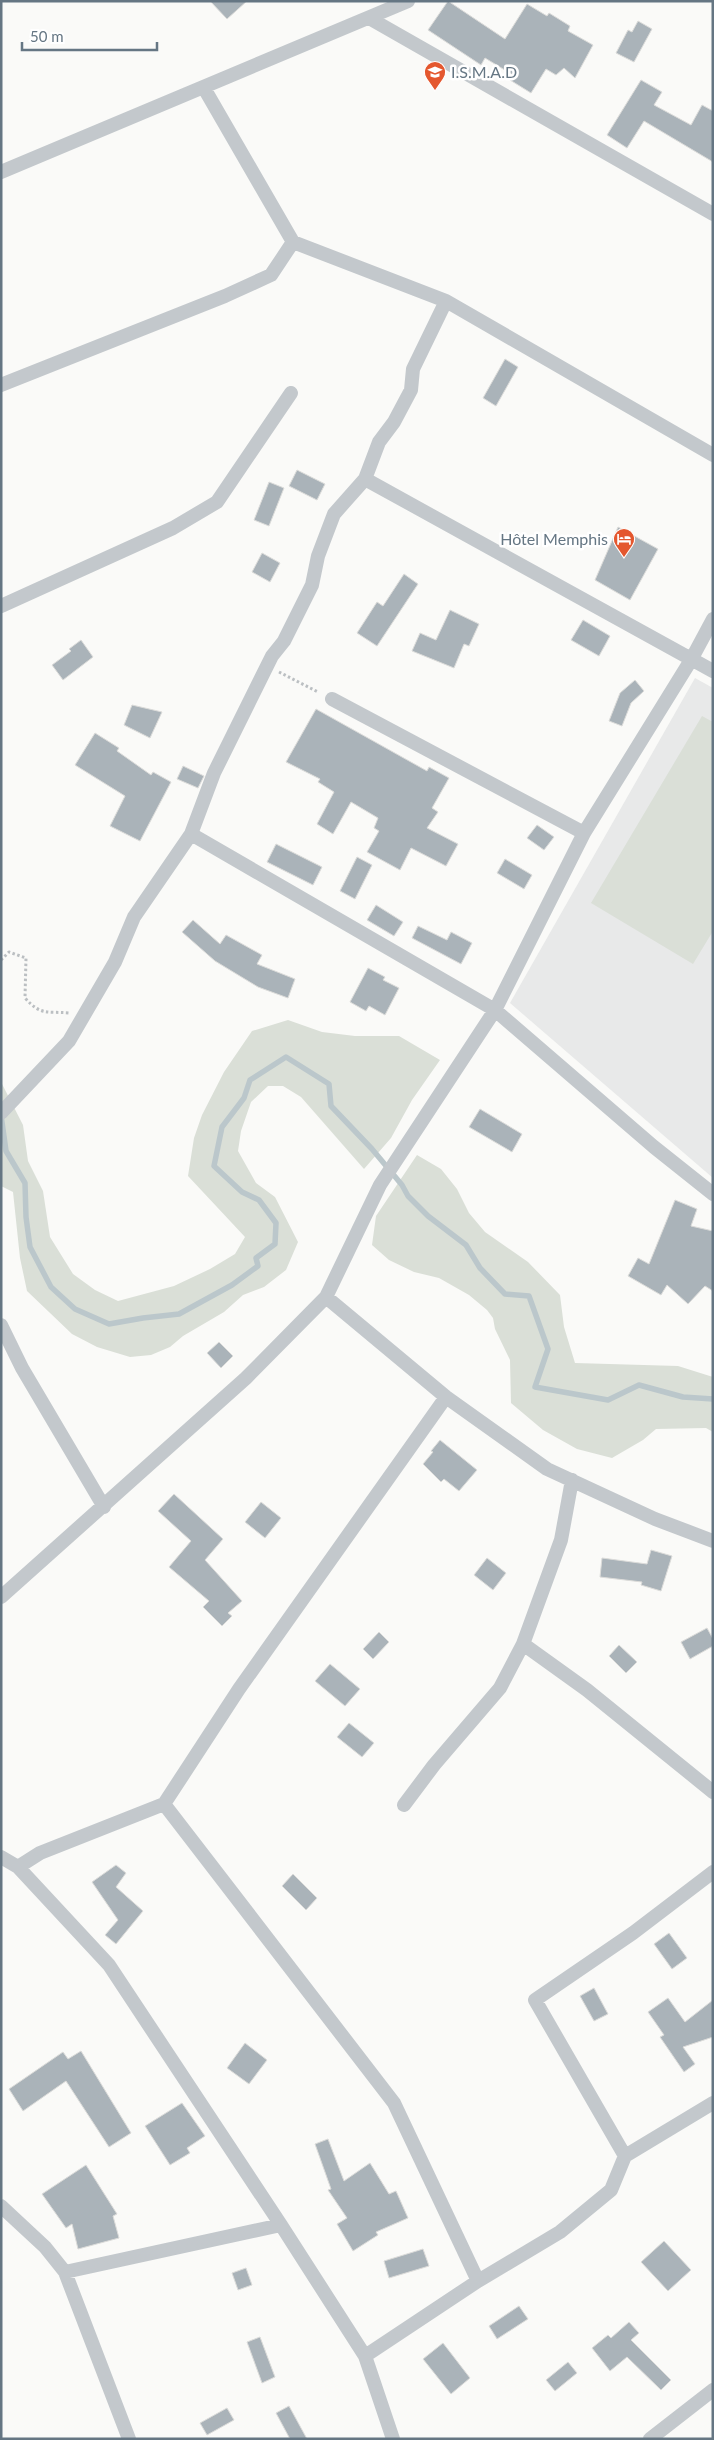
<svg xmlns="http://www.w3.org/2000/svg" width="714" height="2440" font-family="Lato,sans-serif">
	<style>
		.built { fill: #e8e9e9 }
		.green { fill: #dadfd7 }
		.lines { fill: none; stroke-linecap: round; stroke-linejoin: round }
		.stream { stroke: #bbc7cb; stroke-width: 5.5 }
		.building { fill: #aab3b9; stroke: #dcdcda }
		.path { stroke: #bbbfc2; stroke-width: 3; stroke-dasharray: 2.5 2.5; stroke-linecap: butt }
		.minor { stroke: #c3c8cc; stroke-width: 14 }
		.labels { text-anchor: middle; stroke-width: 5; stroke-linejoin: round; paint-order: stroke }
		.poi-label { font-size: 16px; fill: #657683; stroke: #fff; text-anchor: start }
	</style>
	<rect width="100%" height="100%" fill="#fafaf8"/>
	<path class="built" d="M 695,678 L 713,688 L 713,1178 L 510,1003 Z"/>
	<path class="green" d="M 702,716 L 713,722 L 713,931 L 693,964 L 591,903 Z
		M 288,1020 L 322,1032 L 355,1036 L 399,1036 L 440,1060 L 412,1100 L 391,1138 L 364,1169 L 301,1097 L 283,1086 L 268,1086 L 251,1102 L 241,1131 L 238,1151 L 256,1183 L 275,1197 L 298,1242 L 286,1270 L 264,1287 L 243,1295 L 224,1312 L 183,1336 L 170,1347 L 151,1355 L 130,1357 L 97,1347 L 72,1334 L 27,1291 L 20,1258 L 13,1192 L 1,1186 L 1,1082 L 23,1125 L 28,1161 L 43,1191 L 50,1237 L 73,1274 L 95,1290 L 118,1301 L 174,1286 L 210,1269 L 235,1254 L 245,1237 L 188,1176 L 194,1138 L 202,1115 L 224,1072 L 252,1031 Z
		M 417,1155 L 441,1169 L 457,1189 L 469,1213 L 485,1232 L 528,1262 L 560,1295 L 564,1327 L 575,1363 L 678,1366 L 713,1377 L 713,1432 L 706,1428 L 656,1429 L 643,1440 L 612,1458 L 577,1449 L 543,1430 L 511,1403 L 510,1360 L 495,1329 L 493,1318 L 487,1310 L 469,1295 L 439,1278 L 414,1272 L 389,1260 L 372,1245 L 376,1216 Z"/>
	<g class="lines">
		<path class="stream" d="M 1,1115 L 6,1151 L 25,1183 L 26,1217 L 30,1247 L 51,1287 L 75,1309 L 109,1324 L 143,1318 L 179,1314 L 232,1285 L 258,1266 L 256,1258 L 275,1244 L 276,1223 L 259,1200 L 242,1192 L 214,1166 L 222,1127 L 244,1098 L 250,1080 L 286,1057 L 329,1084 L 331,1106 L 372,1149 L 402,1185 L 408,1196 L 428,1216 L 466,1245 L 480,1268 L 505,1294 L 529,1296 L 548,1349 L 535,1387 L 608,1400 L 639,1385 L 683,1397 L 713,1399"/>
	</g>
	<path class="building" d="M 210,1 L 247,1 L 227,19 Z
		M 448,1 L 505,39 L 527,4 L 547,16 L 549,13 L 570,26 L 568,31 L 593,45 L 575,78 L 564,68 L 556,75 L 546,69 L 531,93 L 510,80 L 513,75 L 485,58 L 481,65 L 428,30 Z
		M 638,21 L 652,29 L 634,62 L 616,53 L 628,30 L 632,32 Z
		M 641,80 L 662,92 L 654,105 L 691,125 L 702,105 L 713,111 L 713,162 L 644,121 L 627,148 L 607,135 Z
		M 505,359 L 518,367 L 496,406 L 483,398 Z
		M 297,470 L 325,484 L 317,500 L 289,486 Z
		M 269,482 L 284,488 L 269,526 L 254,520 Z
		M 618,527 L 658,549 L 630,600 L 595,580 Z
		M 262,553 L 280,563 L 270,582 L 252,572 Z
		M 404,574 L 418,584 L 377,646 L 357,633 L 377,602 L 383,606 Z
		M 450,610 L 479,624 L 469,646 L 464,644 L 454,668 L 412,651 L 420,633 L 436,640 Z
		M 583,620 L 610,636 L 599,656 L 571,640 Z
		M 81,640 L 93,657 L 63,680 L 52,665 L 71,651 L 69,649 Z
		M 635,680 L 644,691 L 631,703 L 622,726 L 609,721 L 620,693 Z
		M 132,705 L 162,712 L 150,738 L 124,725 Z
		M 316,709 L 427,771 L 429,767 L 449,778 L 432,808 L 438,812 L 427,828 L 458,844 L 446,866 L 411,848 L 400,870 L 367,852 L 379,831 L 374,828 L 378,818 L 351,802 L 333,834 L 317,824 L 334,792 L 318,782 L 320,779 L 286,762 Z
		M 95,733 L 119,748 L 117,751 L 151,775 L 153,772 L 171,782 L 140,841 L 110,826 L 125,796 L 75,765 Z
		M 183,766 L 204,776 L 198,788 L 177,779 Z
		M 537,825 L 554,837 L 544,850 L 527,838 Z
		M 276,844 L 322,867 L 313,885 L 267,862 Z
		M 357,857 L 372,865 L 355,899 L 340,891 Z
		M 505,859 L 532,875 L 524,889 L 497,873 Z
		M 376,905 L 403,922 L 394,936 L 367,920 Z
		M 193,920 L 220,944 L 226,935 L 262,955 L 257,964 L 295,979 L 288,998 L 258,987 L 215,961 L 182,932 Z
		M 418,926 L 447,940 L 451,932 L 472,943 L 461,964 L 412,938 Z
		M 368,968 L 385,977 L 383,980 L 399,988 L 385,1015 L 369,1006 L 366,1011 L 350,1002 Z
		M 480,1109 L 522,1134 L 512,1152 L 469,1127 Z
		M 675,1200 L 697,1209 L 691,1226 L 713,1231 L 713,1291 L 705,1286 L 688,1304 L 667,1285 L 661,1295 L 628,1276 L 638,1258 L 649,1264 Z
		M 219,1342 L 233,1356 L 221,1368 L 207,1353 Z
		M 440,1440 L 477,1470 L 459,1491 L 444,1479 L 441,1482 L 423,1464 L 433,1452 L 431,1451 Z
		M 174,1494 L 223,1539 L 205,1560 L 242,1601 L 228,1613 L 232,1616 L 222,1626 L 203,1607 L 209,1601 L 169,1567 L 191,1541 L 158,1511 Z
		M 261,1502 L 281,1518 L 265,1538 L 245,1522 Z
		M 651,1550 L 672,1556 L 661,1591 L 641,1585 L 642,1582 L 600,1577 L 602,1558 L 647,1564 Z
		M 487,1558 L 506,1573 L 493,1590 L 474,1575 Z
		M 707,1628 L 713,1639 L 713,1646 L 690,1659 L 681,1642 Z
		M 379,1632 L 389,1642 L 373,1659 L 363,1649 Z
		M 619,1645 L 637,1662 L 626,1673 L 609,1656 Z
		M 330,1664 L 360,1689 L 345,1706 L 315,1681 Z
		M 349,1723 L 374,1743 L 362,1757 L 337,1737 Z
		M 116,1865 L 126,1873 L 116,1887 L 143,1911 L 116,1944 L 105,1935 L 118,1920 L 92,1882 Z
		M 293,1874 L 317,1898 L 306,1910 L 282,1886 Z
		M 669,1933 L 687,1958 L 672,1969 L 654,1944 Z
		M 594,1988 L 608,2014 L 594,2021 L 580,1996 Z
		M 668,1998 L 685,2022 L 713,2000 L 713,2037 L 683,2047 L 695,2064 L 684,2072 L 660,2037 L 664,2035 L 648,2012 Z
		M 245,2043 L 267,2060 L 249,2084 L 227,2068 Z
		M 81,2051 L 131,2133 L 109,2147 L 66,2081 L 23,2111 L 9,2089 L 63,2052 L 68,2059 Z
		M 182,2103 L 205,2136 L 187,2148 L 190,2153 L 170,2165 L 145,2126 Z
		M 328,2139 L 344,2181 L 370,2163 L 389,2194 L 396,2191 L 408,2218 L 376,2232 L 378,2235 L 353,2251 L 337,2224 L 347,2218 L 328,2190 L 331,2189 L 315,2144 Z
		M 86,2165 L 117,2214 L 113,2216 L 119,2238 L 78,2249 L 72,2224 L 66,2228 L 42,2194 Z
		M 664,2241 L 691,2270 L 668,2291 L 641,2262 Z
		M 423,2249 L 429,2266 L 389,2278 L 384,2261 Z
		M 246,2268 L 252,2285 L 238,2290 L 232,2273 Z
		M 519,2306 L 528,2319 L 497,2339 L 489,2326 Z
		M 629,2322 L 639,2333 L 631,2340 L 671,2380 L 661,2390 L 627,2357 L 610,2371 L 592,2348 L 608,2335 L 611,2338 Z
		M 260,2337 L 275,2377 L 262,2383 L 247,2342 Z
		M 443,2343 L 470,2378 L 451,2394 L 423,2359 Z
		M 568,2362 L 577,2373 L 555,2391 L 546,2380 Z
		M 289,2406 L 307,2439 L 290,2439 L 276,2413 Z
		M 227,2408 L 234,2420 L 207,2435 L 200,2423 Z"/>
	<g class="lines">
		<path class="path" d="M 279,672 L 318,692
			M 1,960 L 9,952 L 26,958 L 25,998 C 41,1016 47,1011 69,1013"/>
		<path class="minor" d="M 369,18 L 713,214
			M 1,172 L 408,1
			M 293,242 L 446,301 L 713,455
			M 1,385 L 225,296 L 271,275 L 293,242 L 204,88
			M 365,479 L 713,671
			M 1,606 L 173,528 L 217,502 L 291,393
			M 332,699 L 584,833
			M 191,834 L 495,1010 L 654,1147 L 713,1194
			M 1,1113 L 69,1041 L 115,962 L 134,917 L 191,834 L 214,773 L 272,656 L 284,641 L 312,585 L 318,556 L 334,514 L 365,479 L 379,442 L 394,422 L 411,390 L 413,369 L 446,301
			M 326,1297 L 446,1397 L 547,1469 L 655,1519 L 713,1541
			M 1,1325 L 22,1368 L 104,1507
			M 1,1597 L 246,1378 L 326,1297 L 380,1185 L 495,1010 L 584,833 L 691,660 L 713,619
			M 523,1644 L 587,1690 L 713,1792
			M 164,1804 L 394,2103 L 478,2281
			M 404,1805 L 434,1765 L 500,1688 L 523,1644 L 561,1540 L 572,1480
			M 1,1857 L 18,1867 L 109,1965 L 281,2225 L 365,2356 L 393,2439
			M 18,1867 L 40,1853 L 164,1804 L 239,1689 L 446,1397
			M 625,2156 L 535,2000 L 633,1933 L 713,1872
			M 1,2206 L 45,2247 L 65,2272 L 129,2439
			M 65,2272 L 281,2225
			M 365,2356 L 478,2281 L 560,2232 L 611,2190 L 625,2156 L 713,2103
			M 650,2439 L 713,2390"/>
	</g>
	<defs>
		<g id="school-pin" transform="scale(1.125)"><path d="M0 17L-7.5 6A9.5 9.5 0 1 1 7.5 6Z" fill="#e4572e" stroke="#fff"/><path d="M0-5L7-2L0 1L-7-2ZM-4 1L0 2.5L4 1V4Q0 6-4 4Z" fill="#fff"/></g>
		<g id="hotel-pin" transform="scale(1.125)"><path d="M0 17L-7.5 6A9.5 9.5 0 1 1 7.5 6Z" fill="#e4572e" stroke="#fff"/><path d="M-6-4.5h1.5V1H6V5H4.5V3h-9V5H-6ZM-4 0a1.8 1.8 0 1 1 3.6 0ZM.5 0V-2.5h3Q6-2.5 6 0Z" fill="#fff"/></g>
	</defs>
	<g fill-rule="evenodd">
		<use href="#school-pin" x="435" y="72"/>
		<use href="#hotel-pin" x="624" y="539"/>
	</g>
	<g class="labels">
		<g class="poi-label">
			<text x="451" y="78">I.S.M.A.D</text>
			<text x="608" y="545" text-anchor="end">Hôtel Memphis</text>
		</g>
	</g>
	<rect width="714" height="2440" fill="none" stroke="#657683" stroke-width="5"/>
	<path d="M22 42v8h135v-8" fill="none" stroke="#657683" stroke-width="2.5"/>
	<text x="30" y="42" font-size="15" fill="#657683" stroke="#ffffff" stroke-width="4" paint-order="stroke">50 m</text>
</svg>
